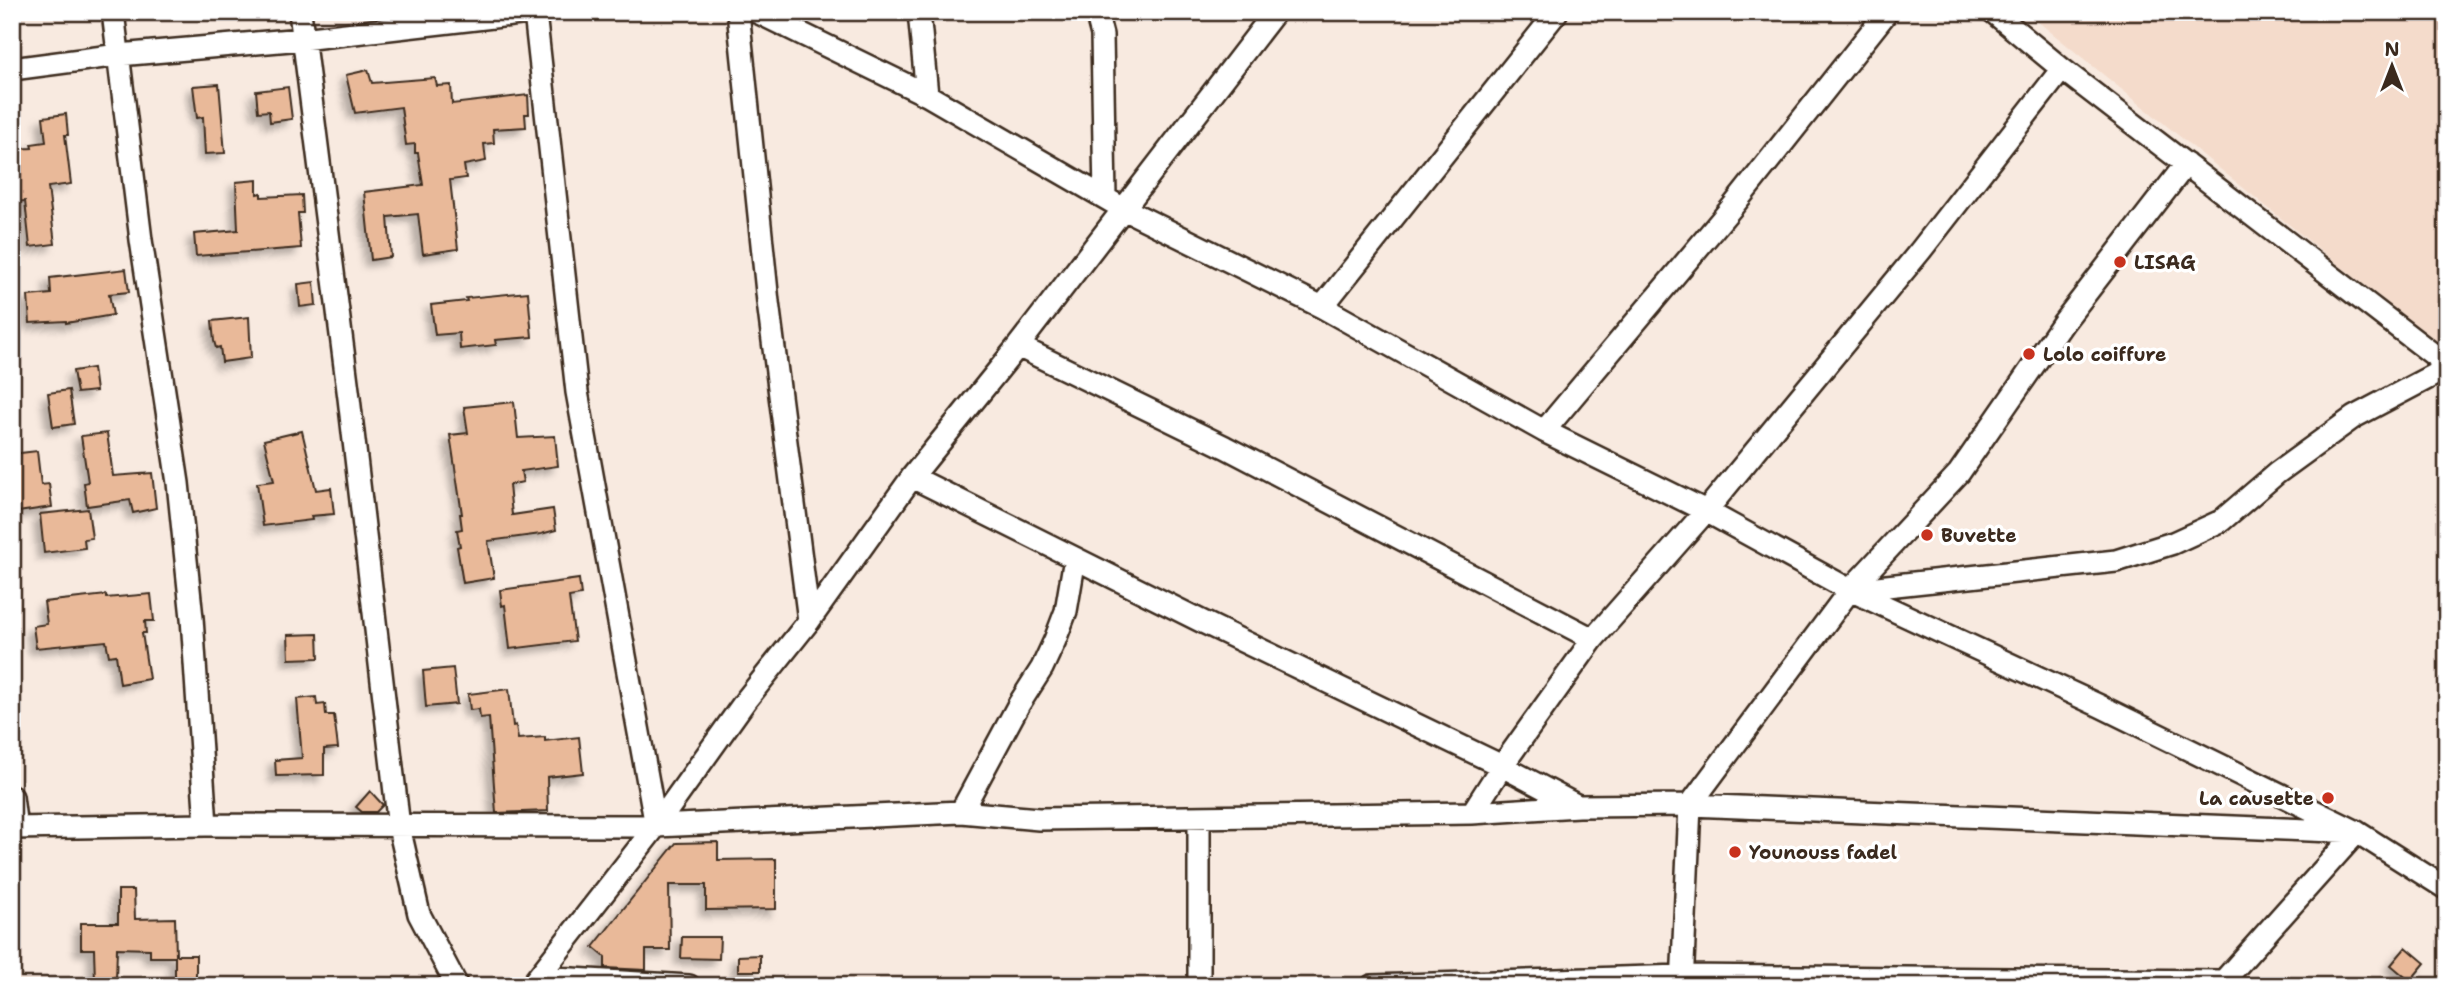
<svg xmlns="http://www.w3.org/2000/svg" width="2459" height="998" font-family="'Shantell Sans',sans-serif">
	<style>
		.built { fill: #f4dbcb }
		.building { fill: #e9b999; stroke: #3b2a1e; stroke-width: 2; filter: url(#shadow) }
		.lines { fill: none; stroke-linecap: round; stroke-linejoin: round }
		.minor-casing { stroke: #3b2a1e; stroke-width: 26 }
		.minor { stroke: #fff; stroke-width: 21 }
		.poi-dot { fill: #c8321e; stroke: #fff; stroke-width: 2.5 }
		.labels { text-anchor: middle; stroke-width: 7; stroke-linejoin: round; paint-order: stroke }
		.poi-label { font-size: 19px; font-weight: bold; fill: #3b2a1e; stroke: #fff; text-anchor: start }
	</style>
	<defs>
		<filter id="shadow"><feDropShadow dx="-6" dy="6" stdDeviation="3.5" flood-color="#0004"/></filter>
	</defs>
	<rect width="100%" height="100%" fill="#f8eae0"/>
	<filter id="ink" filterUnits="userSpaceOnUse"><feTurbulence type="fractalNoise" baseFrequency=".0143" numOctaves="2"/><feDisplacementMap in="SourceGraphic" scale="14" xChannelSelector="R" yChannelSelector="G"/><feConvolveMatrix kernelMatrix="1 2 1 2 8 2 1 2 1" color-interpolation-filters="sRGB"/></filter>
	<g filter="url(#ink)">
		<path class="built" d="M 2026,12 L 2447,12 L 2447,349 L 2340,266 Z"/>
		<path class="building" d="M 368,70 L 372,83 L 435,78 L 437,86 L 451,85 L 452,104 L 528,95 L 529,114 L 525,114 L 526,127 L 493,129 L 494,143 L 484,144 L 486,161 L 464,165 L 466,178 L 450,180 L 458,249 L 423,254 L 418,214 L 388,217 L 391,257 L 371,260 L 364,192 L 423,185 L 418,153 L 415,153 L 415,144 L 406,145 L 401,107 L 355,113 L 346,75 Z
			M 219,84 L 225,153 L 205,154 L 203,117 L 197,118 L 193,86 Z
			M 288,87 L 292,119 L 270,122 L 269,111 L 258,112 L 256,91 Z
			M 66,114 L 68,135 L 65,135 L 71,184 L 48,187 L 55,244 L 30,247 L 25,201 L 12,202 L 12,149 L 32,148 L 31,144 L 46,142 L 43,117 Z
			M 257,180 L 257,194 L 261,193 L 261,197 L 302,195 L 303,213 L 298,213 L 301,248 L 196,256 L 194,234 L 238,230 L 236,182 Z
			M 126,269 L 129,292 L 109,294 L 113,315 L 66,323 L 66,321 L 30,323 L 28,296 L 51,294 L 50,278 Z
			M 314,282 L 316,305 L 300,307 L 298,284 Z
			M 528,292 L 532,337 L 495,340 L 496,345 L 460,349 L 459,333 L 435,335 L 431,305 L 467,301 L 466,298 Z
			M 249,317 L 251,358 L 222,362 L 220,347 L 216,348 L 214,341 L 212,321 Z
			M 93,368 L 96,391 L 77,393 L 73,371 Z
			M 69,390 L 74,424 L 53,427 L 48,393 Z
			M 514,402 L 518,438 L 555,436 L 558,466 L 521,471 L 523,482 L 509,485 L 512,515 L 553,509 L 556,530 L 541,534 L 488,541 L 494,578 L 463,583 L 457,547 L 460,546 L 457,530 L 462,529 L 460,514 L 462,514 L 450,435 L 468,433 L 464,407 Z
			M 302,431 L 316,490 L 331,488 L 334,514 L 311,516 L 312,520 L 263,526 L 257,483 L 274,481 L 264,440 Z
			M 107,433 L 113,476 L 152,473 L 156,508 L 133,513 L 130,500 L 87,506 L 84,483 L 88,482 L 81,436 Z
			M 37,451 L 41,485 L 49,484 L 52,507 L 18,512 L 12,454 Z
			M 88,509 L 92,538 L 84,539 L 85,548 L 44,553 L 40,514 Z
			M 579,579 L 581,595 L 569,597 L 575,641 L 510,649 L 505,605 L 502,606 L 500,590 Z
			M 151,594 L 154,621 L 145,621 L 146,633 L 142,633 L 149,679 L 120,684 L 116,655 L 109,656 L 106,641 L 36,648 L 33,626 L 47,624 L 44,602 L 106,595 L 106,598 Z
			M 318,634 L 319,658 L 289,659 L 288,635 Z
			M 453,668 L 457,704 L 426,707 L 423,671 Z
			M 509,689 L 513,726 L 516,725 L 518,739 L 545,737 L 545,741 L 579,737 L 583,773 L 547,777 L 548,811 L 496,813 L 489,717 L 480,718 L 479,709 L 470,710 L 468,694 Z
			M 316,697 L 317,705 L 325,704 L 326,715 L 334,715 L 338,748 L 324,749 L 324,775 L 276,776 L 275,760 L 302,758 L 297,699 Z
			M 370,791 L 383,805 L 376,812 L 362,812 L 356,807 Z
			M 718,842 L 718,860 L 776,859 L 776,909 L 706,910 L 706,885 L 669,885 L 670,950 L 646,950 L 646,970 L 605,968 L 605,957 L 593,947 L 676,843 Z
			M 118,890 L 134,890 L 135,919 L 175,918 L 176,955 L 196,955 L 196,981 L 175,980 L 175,957 L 150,957 L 150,949 L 117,948 L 116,981 L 95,981 L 94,949 L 81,949 L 81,923 L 118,923 Z
			M 682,937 L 720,937 L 719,959 L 681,958 Z
			M 2406,947 L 2425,963 L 2410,981 L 2391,965 Z
			M 760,955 L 760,971 L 738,971 L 738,956 Z"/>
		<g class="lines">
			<g class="minor-casing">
				<path id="minor" d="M 113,12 L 141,240 L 178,483 L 192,618 L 206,825
					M 300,12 L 349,398 L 399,827 L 419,914 L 457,986
					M 738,12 L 768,302 L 809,621
					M 757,12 L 927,95 L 1124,209 L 1322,307 L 1544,431 L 1706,511 L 1850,590 L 2100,706 L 2357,832 L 2447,889
					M 919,12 L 927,95
					M 1096,12 L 1102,35 L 1105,198
					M 1993,12 L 2062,69 L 2447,365
					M 535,13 L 577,392 L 656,826
					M 12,69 L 119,55 L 302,39 L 538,12
					M 1322,307 L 1557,12
					M 1018,346 L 1225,447 L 1593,639
					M 1544,431 L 1733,206 L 1887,12
					M 912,477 L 1203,622 L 1502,766 L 1578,806
					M 1850,590 L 1959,473 L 2063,323 L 2186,164
					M 12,797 L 16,828
					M 961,812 L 1019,704 L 1042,668 L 1055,640 L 1066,611 L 1075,558
					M 1472,813 L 1502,766 L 1593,639 L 1706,511 L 1921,250 L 2062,69
					M 1199,817 L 1199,986
					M 12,828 L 206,825 L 656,826 L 961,812 L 1039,819 L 1472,813 L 1578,806 L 1690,805 L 2357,832
					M 539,977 L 689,986
					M 531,986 L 656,826 L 746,700 L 809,621 L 912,477 L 1018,346 L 1275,12
					M 1372,986 L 1682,976 L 2223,981
					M 1682,986 L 1690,805 L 1850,590 L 2116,561 L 2173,543 L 2221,521 L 2277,473 L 2354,417 L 2447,368
					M 2219,986 L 2357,832"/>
			</g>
			<use href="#minor" class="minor"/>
		</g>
	</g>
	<g class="poi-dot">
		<circle cx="2120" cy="262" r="7"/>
		<circle cx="2029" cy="354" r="7"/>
		<circle cx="1927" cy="535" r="7"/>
		<circle cx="2328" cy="798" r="7"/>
		<circle cx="1735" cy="852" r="7"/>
	</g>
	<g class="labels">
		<g class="poi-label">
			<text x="2134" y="269">LISAG</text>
			<text x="2043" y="361">Lolo coiffure</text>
			<text x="1941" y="542">Buvette</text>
			<text x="2314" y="805" text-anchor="end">La causette</text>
			<text x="1749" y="859">Younouss fadel</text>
		</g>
	</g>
	<rect width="2459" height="998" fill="none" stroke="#fff" stroke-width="42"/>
	<rect x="21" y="21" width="2417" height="956" fill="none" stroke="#3b2a1e" stroke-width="2.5" filter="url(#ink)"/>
	<g transform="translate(2392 66)" stroke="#ffffff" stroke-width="5" paint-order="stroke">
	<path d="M0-5L12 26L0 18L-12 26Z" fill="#3b2a1e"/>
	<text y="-10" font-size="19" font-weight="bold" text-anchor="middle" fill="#3b2a1e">N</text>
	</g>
</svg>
